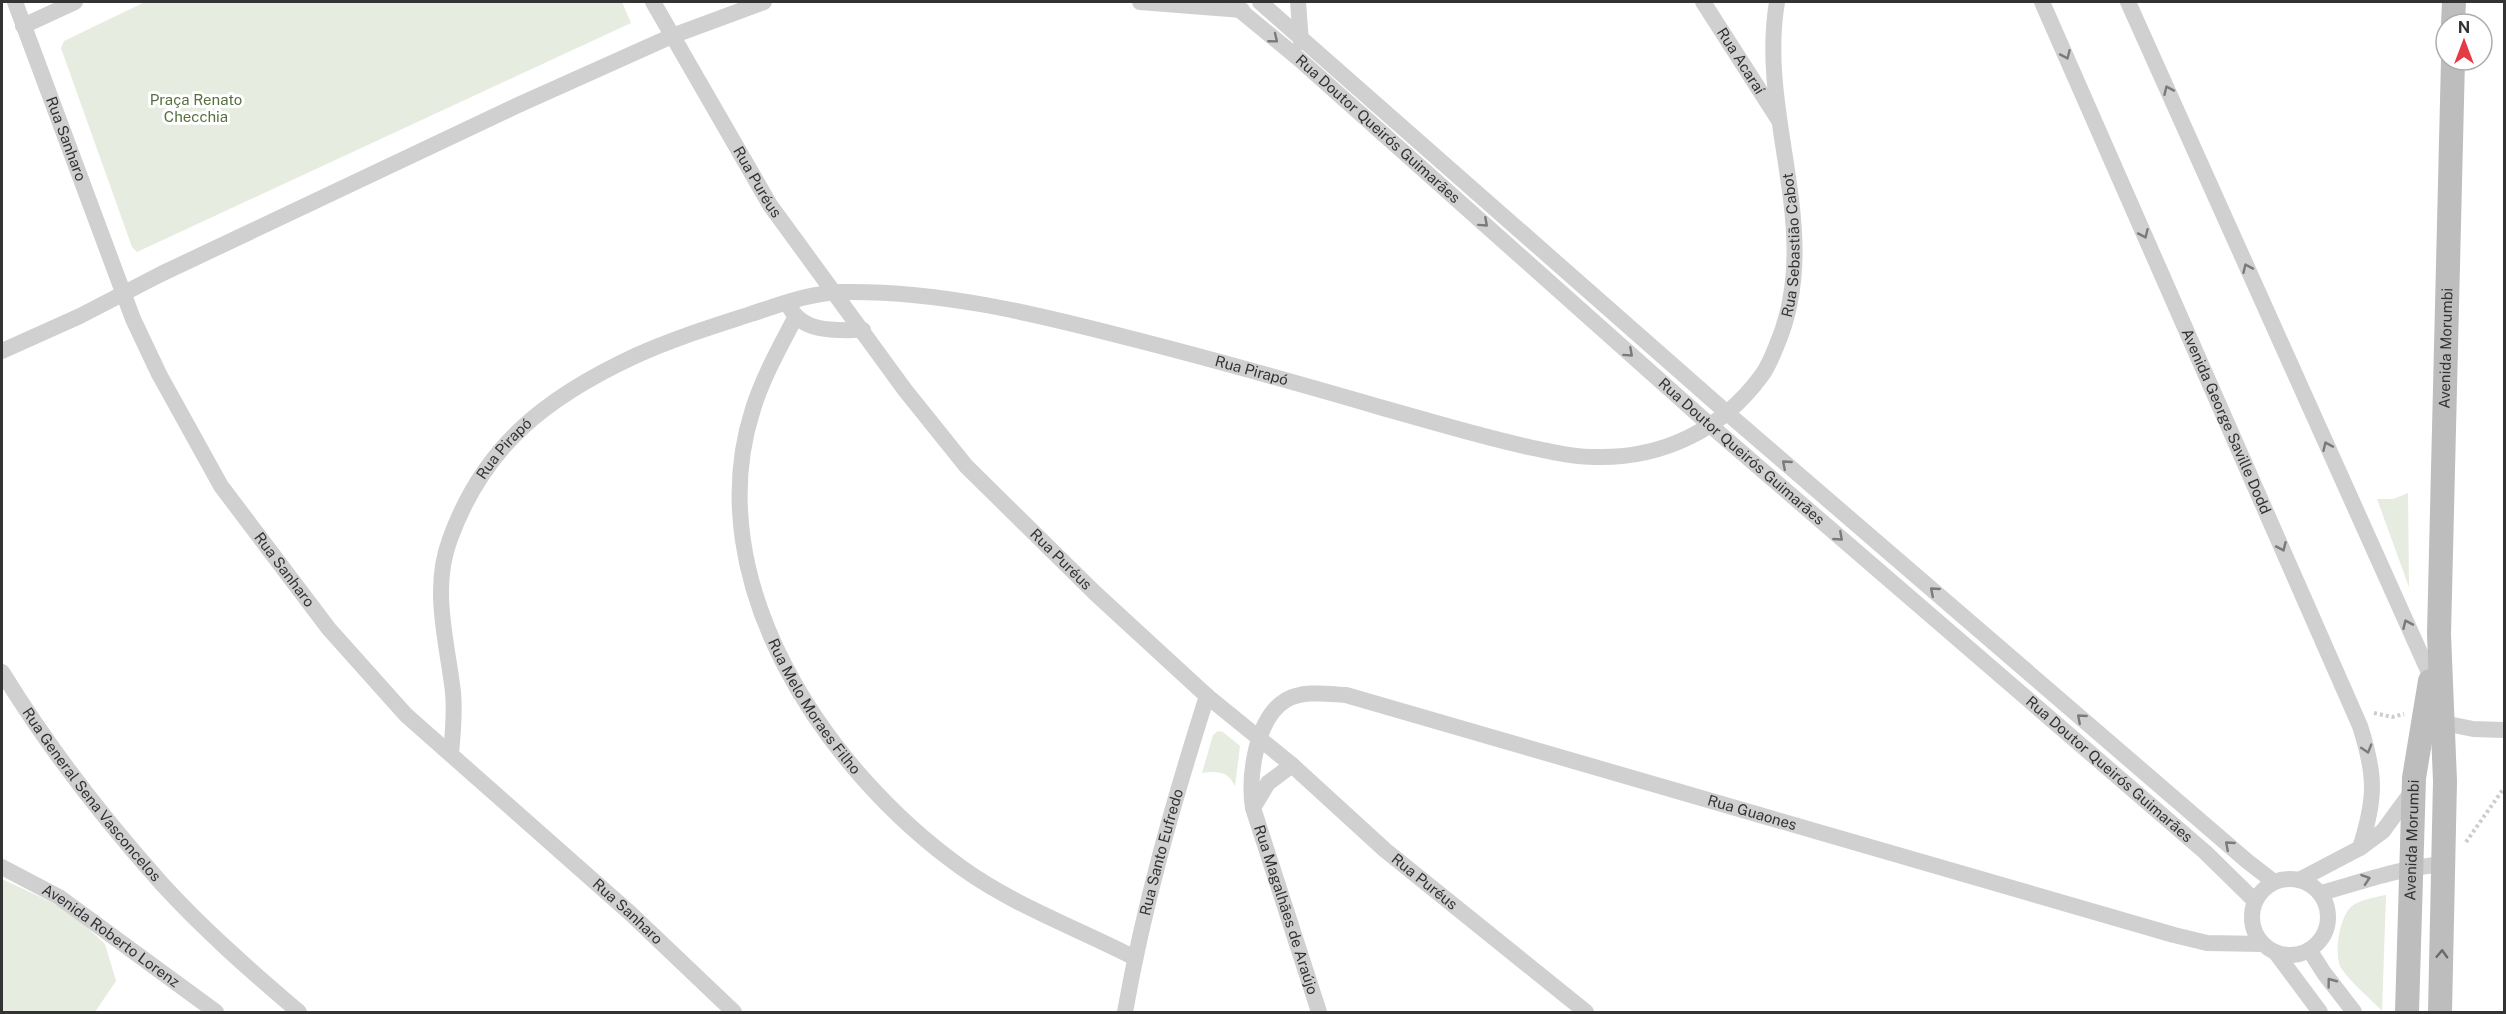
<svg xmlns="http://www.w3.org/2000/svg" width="2506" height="1014" font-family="'Public Sans',sans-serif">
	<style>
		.green { fill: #e6ecdf }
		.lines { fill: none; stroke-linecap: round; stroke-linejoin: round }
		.path { stroke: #cdcdcd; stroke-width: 4; stroke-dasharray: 3 3; stroke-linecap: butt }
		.street { stroke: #d0d0d0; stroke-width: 16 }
		.secondary { stroke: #bdbdbd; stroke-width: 24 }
		.oneway { stroke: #7a7a7a }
		.oneway2 { stroke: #6a6a6a }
		.labels { text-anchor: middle; stroke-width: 6; stroke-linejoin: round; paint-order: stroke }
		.street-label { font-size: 15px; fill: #333; stroke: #fff }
		.park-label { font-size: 15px; fill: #56703f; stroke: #fff }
	</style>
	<rect width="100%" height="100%" fill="#fff"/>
	<path class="green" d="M 145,2 L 622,2 L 631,23 L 137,252 L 132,247 L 61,48 L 64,41 Z
		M 2408,493 L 2409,587 L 2377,499 L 2393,499 Z
		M 1218,731 L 1223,732 L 1240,746 L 1235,786 C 1227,771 1219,771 1202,773 L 1213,735 Z
		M 2,879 L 68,910 L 105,944 L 116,981 L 95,1012 L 2,1012 Z
		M 2386,895 L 2382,1011 C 2369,997 2352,984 2341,968 C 2333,954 2340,911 2355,904 C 2364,899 2376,897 2386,895 Z"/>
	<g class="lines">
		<path class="path" d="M 2374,713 L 2392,717 L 2404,714
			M 2466,842 L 2504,788"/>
		<g class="street">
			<path id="s1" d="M 15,2 L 133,319 L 159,374 L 221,486 L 329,629 L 406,715 L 630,913 L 734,1012"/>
			<path id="s2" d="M 653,2 L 770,205 L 905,390 L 966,466 L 1095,593 L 1207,696 L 1292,765 L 1385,850 L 1586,1012"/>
			<path d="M 1140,2 L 1242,10"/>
			<path id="s3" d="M 1230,2 L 1298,58 L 1711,426 L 2205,852 L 2255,901"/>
			<path d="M 1260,2 L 1726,412 L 2247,861 L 2274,882"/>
			<path d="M 1298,2 L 1301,42"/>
			<path id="s4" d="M 1703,2 L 1778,119"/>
			<path id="s5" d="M 2042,2 L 2360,726 C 2376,776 2376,798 2360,848"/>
			<path d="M 2128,2 L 2431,677"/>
			<path d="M 23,26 L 75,2"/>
			<path d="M 790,308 C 805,334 837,330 863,330"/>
			<path id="s6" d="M 795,318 C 780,347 763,377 753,409 C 697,582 826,771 962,868 C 1015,906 1077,928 1135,958"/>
			<path d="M 2,351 L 80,316 L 161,274 L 516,106 L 672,36 L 764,2"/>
			<path id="s7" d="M 2,672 C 48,747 103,818 162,884 C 204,930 252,972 299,1012"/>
			<path d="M 2434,721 L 2473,729 L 2504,730"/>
			<path id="s8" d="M 451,753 C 453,733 455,713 453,692 C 447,641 431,589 450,539 C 484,445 547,397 635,356 C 672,339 711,327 751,314 C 779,305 810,293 841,292 C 937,290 1032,313 1125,337 C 1212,359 1297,383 1383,408 C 1433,422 1482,437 1533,448 C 1553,452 1573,457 1594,457 C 1662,459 1722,430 1762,375 C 1768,367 1772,357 1776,347 C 1826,233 1757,118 1777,2"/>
			<path id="s9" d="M 1292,765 L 1268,783 L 1253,808 L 1319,1012"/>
			<path id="s10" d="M 1253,808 C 1248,776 1256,718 1286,700 C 1303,690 1328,694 1346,695 L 2174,935 L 2207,943 L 2263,944"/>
			<path id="s11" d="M 2,867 L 59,897 L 216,1012"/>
			<circle cx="2290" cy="917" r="38"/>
			<path d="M 2299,880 L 2360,848 L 2383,831 L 2413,790"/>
			<path d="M 2321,893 C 2364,881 2400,868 2444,864"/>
			<path d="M 2310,951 L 2324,973 L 2354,1012"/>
			<path d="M 2276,953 L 2320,1012"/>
			<path id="s12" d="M 1125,1012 C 1144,904 1174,800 1207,696"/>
		</g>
		<g class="secondary">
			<path d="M 2453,24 L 2454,2"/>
			<path id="s13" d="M 2407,1012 L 2414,778 L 2430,681"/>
			<path id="s14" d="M 2440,1012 L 2445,781 L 2439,634 L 2453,60"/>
		</g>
	</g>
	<defs><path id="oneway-chevron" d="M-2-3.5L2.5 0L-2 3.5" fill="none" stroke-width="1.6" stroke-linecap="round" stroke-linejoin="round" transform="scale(1.5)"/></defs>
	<g class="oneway">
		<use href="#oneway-chevron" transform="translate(1274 39) rotate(39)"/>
		<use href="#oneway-chevron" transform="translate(2066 55) rotate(66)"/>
		<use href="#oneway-chevron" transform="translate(2168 90) rotate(-114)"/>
		<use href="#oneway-chevron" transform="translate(1484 223) rotate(42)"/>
		<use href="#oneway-chevron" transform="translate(2144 234) rotate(66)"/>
		<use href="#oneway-chevron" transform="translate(2247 268) rotate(-114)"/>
		<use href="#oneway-chevron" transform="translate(1629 353) rotate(42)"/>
		<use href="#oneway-chevron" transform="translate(2327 446) rotate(-114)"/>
		<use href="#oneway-chevron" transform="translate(1786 464) rotate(-139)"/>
		<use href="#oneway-chevron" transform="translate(1839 537) rotate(41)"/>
		<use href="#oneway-chevron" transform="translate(2282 547) rotate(66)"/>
		<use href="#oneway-chevron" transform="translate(1934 591) rotate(-139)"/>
		<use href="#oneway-chevron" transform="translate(2407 624) rotate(-114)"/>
		<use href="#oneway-chevron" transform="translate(2081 718) rotate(-139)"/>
		<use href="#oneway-chevron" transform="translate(2367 749) rotate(73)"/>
		<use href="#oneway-chevron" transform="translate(2229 845) rotate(-139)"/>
		<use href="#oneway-chevron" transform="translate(2366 879) rotate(-19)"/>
		<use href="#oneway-chevron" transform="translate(2331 982) rotate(-127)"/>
	</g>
	<use class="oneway2" href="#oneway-chevron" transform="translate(2442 954) rotate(-88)"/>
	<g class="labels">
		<g class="street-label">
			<text dy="5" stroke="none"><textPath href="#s4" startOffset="70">Rua Acaraí</textPath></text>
			<text dy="5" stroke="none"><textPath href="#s3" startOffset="195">Rua Doutor Queirós Guimarães</textPath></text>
			<text dy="5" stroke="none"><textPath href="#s1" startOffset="146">Rua Sanharo</textPath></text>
			<text dy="5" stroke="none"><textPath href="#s2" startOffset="208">Rua Puréus</textPath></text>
			<text dy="5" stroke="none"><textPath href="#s8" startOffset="1804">Rua Sebastião Cabot</textPath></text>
			<text dy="5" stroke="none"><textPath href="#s14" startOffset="664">Avenida Morumbi</textPath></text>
			<text dy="5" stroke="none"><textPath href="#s8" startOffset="1120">Rua Pirapó</textPath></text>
			<text dy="5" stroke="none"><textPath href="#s5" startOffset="458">Avenida George Saville Dodd</textPath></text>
			<text dy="5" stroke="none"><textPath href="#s8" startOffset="322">Rua Pirapó</textPath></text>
			<text dy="5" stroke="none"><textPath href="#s3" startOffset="681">Rua Doutor Queirós Guimarães</textPath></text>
			<text dy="5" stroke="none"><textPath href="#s2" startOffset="694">Rua Puréus</textPath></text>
			<text dy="5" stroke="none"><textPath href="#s1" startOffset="632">Rua Sanharo</textPath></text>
			<text dy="5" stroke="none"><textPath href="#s6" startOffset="416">Rua Melo Moraes Filho</textPath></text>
			<text dy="5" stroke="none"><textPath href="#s3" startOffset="1167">Rua Doutor Queirós Guimarães</textPath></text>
			<text dy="5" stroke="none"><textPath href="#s7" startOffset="152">Rua General Sena Vasconcelos</textPath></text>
			<text dy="5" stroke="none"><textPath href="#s10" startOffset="602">Rua Guaones</textPath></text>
			<text dy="5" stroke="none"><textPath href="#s13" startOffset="172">Avenida Morumbi</textPath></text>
			<text dy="5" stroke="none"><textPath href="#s12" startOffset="164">Rua Santo Eufredo</textPath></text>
			<text dy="5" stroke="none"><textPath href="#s2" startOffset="1180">Rua Puréus</textPath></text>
			<text dy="5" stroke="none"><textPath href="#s9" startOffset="166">Rua Magalhães de Araújo</textPath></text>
			<text dy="5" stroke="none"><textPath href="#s1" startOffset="1118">Rua Sanharo</textPath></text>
			<text dy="5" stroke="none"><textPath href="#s11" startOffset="129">Avenida Roberto Lorenz</textPath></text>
		</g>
		<g class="park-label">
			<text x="196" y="105">Praça Renato<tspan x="196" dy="17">Checchia</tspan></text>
		</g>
	</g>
	<rect width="2506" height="1014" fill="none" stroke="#333333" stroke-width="6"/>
	<g transform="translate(2464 42)"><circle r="28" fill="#ffffff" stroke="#adadad" stroke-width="1.5"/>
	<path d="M0-4.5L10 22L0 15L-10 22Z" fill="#e63946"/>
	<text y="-9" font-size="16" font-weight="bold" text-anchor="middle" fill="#333333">N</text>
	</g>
</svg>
